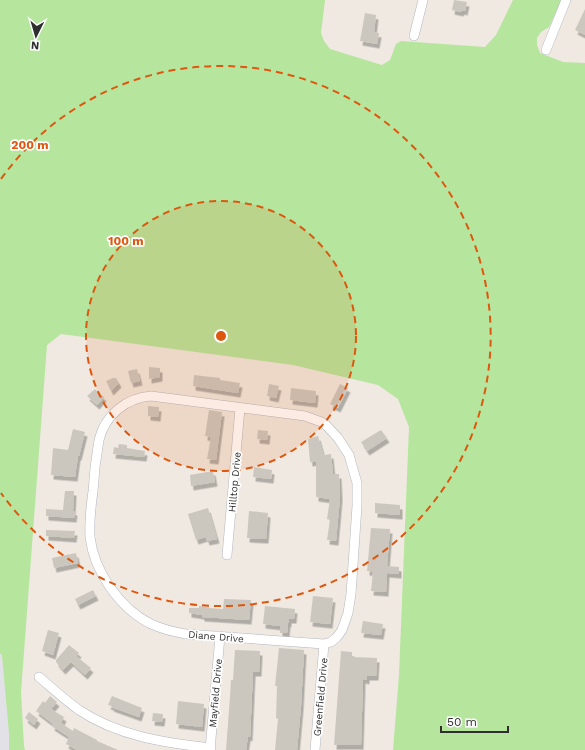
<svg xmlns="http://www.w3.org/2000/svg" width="585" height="750" font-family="'Work Sans',sans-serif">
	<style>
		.industrial { fill: #e3e1e8 }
		.green { fill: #b6e59e }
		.building { fill: #cbc7bf; filter: url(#shadow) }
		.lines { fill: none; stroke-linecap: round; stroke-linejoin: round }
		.street-casing { stroke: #b4b7c1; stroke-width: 10 }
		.street { stroke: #fff; stroke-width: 9 }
		.ring { fill: none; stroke: #df570e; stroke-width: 2; stroke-dasharray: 7 5 }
		.labels { text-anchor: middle; stroke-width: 3.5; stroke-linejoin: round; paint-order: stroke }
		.street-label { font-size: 10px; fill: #2e2e2e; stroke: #fff }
		.centre { fill: #df570e; stroke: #fff; stroke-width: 2 }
		.ring-label { font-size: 12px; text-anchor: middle; font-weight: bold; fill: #df570e; stroke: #fff; stroke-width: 3.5; stroke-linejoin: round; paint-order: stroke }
	</style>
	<defs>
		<filter id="shadow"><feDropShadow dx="2.5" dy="4.5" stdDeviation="0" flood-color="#0004"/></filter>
	</defs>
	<rect width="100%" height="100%" fill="#efe9e1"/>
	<path class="industrial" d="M 0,653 L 2,656 L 9,734 L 9,750 L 0,750 Z"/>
	<path class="green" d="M 0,0 L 325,0 L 321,33 L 324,41 L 330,49 L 382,65 L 390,60 L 396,44 L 401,41 L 485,47 L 496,35 L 513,0 L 562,0 L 549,27 L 541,32 L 537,38 L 537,45 L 540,53 L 563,62 L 585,63 L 585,750 L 393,750 L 399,675 L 409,427 L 398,399 L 378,385 L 293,365 L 61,334 L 47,345 L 21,692 L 24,746 L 25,750 L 9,750 L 9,734 L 2,656 L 0,653 Z"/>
	<path class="building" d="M 454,0 L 467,2 L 465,11 L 462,10 L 461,12 L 452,10 Z
		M 585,9 L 585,35 L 575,30 Z
		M 365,13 L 376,15 L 374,32 L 379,33 L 377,44 L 360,41 Z
		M 149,367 L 160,368 L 160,377 L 149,379 Z
		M 137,369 L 140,381 L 131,383 L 128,371 Z
		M 194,375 L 220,378 L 220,380 L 240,383 L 238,393 L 193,386 Z
		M 113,378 L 116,378 L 119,383 L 111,391 L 106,381 Z
		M 269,384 L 279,386 L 276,398 L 267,396 Z
		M 340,384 L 348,388 L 338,408 L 330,404 Z
		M 291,388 L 316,391 L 315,403 L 290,400 Z
		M 95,389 L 104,397 L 97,405 L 87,396 Z
		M 148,406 L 159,407 L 158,417 L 148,416 Z
		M 209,410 L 222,412 L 216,460 L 207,459 L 211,437 L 205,436 Z
		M 73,429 L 85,432 L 79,456 L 78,456 L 75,477 L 51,475 L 53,448 L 68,450 Z
		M 258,430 L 268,431 L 267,440 L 257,439 Z
		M 381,430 L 387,438 L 367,451 L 361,442 Z
		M 318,436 L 323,454 L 324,455 L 331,454 L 333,474 L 339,474 L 340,497 L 336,541 L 327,540 L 330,520 L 327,519 L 330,499 L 316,497 L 316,461 L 310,462 L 308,439 Z
		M 119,444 L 127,445 L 127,448 L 145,451 L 144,457 L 113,454 L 114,447 L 118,448 Z
		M 254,467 L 272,470 L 271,479 L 253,477 Z
		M 213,471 L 215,482 L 191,486 L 190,475 Z
		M 65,491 L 74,491 L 73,511 L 75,511 L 74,518 L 46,516 L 46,509 L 63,510 Z
		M 375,503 L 400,505 L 400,515 L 375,513 Z
		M 208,508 L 217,539 L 207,541 L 206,537 L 196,540 L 188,514 Z
		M 249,511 L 268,513 L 266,539 L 247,538 Z
		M 371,528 L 390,529 L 387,566 L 399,567 L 399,574 L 387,573 L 386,592 L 371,591 L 373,572 L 367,571 Z
		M 46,530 L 75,531 L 74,538 L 46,536 Z
		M 76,553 L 78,563 L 54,568 L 52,558 Z
		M 93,590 L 96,596 L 78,605 L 75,599 Z
		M 313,596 L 333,598 L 330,624 L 310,622 Z
		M 224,599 L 251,600 L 249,620 L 202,617 L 202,615 L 189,613 L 189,608 L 199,608 L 199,606 L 209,607 L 209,608 L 223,609 Z
		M 265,606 L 295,609 L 294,619 L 289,619 L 289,623 L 288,622 L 287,633 L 280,633 L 280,626 L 263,624 Z
		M 363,621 L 383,624 L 381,635 L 361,633 Z
		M 48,630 L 59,633 L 53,655 L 42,651 Z
		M 69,645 L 79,653 L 76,656 L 91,668 L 85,675 L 71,662 L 63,670 L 56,662 L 56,660 Z
		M 279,648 L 304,650 L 301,706 L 297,750 L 275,750 L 278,719 L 276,718 L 277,686 L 275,686 Z
		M 235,650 L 260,651 L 259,672 L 253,672 L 250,737 L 248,736 L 246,750 L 226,750 L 230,697 L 231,680 L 233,680 Z
		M 341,651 L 352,652 L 352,657 L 377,658 L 376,676 L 367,676 L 367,680 L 363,679 L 361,745 L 334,745 Z
		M 50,696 L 57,702 L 51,709 L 64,717 L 61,723 L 73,731 L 74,728 L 97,740 L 97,741 L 118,750 L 77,750 L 66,744 L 69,737 L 52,726 L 53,724 L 36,711 L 43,701 L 45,703 Z
		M 112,696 L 142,708 L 139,717 L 111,707 L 112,706 L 108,705 Z
		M 178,701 L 204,704 L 202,727 L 176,724 Z
		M 29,712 L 38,719 L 34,725 L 25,718 Z
		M 153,713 L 163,714 L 162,722 L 152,721 Z"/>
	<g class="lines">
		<g class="street-casing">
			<path id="street" d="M 414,36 L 423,0
				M 546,50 L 566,0
				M 151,396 L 305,416 L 324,423 L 338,438 L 349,455 L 357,483 L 357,506 L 351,594 L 348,613 L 342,630 L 337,637 L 331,642 L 324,644 L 186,634 C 174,632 162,629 151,624 C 119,608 94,571 90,537 C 89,521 91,506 93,491 C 94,474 96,457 99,440 C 105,415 126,398 151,396 Z
				M 227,555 L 240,408
				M 39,677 C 52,688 65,700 79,710 C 118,736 165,743 211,748
				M 210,750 L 220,636
				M 315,750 L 324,644"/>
		</g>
		<use href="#street" class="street"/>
	</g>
	<circle cx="221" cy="336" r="135" fill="#df570e" fill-opacity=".12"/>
	<g class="ring">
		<circle cx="221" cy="336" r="135"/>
		<path d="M1 179A270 270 0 1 1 1 493"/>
	</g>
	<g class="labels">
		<g class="street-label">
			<text transform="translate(234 482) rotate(-85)" y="4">Hilltop Drive</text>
			<text transform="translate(216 636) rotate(5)" y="4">Diane Drive</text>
			<text transform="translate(215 693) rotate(-85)" y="4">Mayfield Drive</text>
			<text transform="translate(320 697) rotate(-85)" y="4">Greenfield Drive</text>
		</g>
	</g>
	<circle cx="221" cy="336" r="6" class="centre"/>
	<g class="ring-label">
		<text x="30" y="149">200 m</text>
		<text x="126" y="245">100 m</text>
	</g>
	<g transform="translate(36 36) rotate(185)" stroke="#ffffff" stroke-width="3" paint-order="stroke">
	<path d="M0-3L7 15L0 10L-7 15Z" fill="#2e2e2e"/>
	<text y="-6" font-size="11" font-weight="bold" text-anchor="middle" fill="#2e2e2e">N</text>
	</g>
	<path d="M441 726v6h67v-6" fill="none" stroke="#2e2e2e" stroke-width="2"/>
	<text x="447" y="726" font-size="12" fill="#2e2e2e" stroke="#ffffff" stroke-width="3" paint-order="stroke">50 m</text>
</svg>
